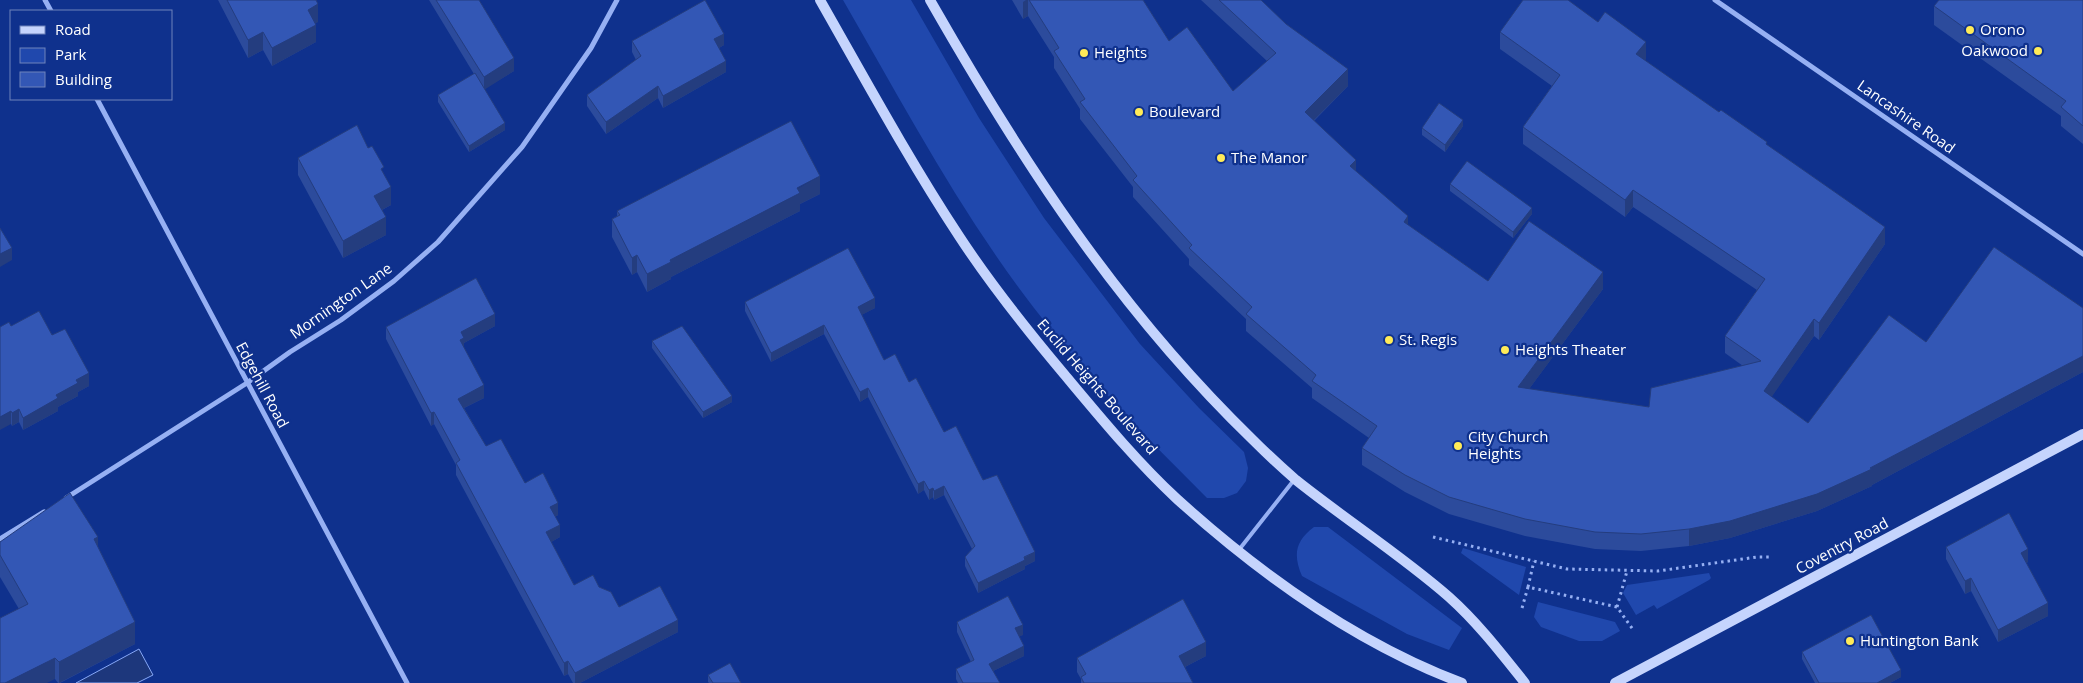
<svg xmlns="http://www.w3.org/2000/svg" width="2083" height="683" font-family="'Open Sans',sans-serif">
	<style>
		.green { fill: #2048ad }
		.water { fill: #1d377c; stroke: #87a8f7 }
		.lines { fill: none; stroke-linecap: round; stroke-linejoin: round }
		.path { stroke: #96b0f3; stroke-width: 3; stroke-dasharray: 2.5 4; stroke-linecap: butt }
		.lane { stroke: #96b0f3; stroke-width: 4 }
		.street { stroke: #96b0f3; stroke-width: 5 }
		.secondary { stroke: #c5d4fd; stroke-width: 10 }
		.wall { fill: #2c4b9c }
		.shaded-wall { fill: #243d7f }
		.building { fill: #3357b5; stroke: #243d7f }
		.poi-dot { fill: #ffeb58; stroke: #0f318d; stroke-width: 2 }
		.labels { text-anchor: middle; stroke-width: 4.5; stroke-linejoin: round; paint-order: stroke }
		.poi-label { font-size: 15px; fill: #fff; stroke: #0f318d; text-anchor: start }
		.street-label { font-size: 15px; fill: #fff; stroke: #0f318d }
	</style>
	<rect width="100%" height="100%" fill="#0f318d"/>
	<path class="green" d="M 843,0 L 911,0 L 979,118 L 1044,218 L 1140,344 L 1199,408 L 1244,452 L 1248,468 L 1246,481 L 1237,493 L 1224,498 L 1207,498 C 1146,437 1086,376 1034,308 C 960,212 903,104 843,0 Z
		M 1314,527 L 1328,527 L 1462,628 L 1449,650 L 1407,634 L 1302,576 C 1293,555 1295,541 1314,527 Z
		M 1463,548 L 1526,567 L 1519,595 L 1461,553 Z
		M 1709,573 L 1711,578 L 1709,580 L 1657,609 L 1654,605 L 1636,615 L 1623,593 L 1627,585 Z
		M 1538,602 L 1615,622 L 1620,631 L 1602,641 L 1579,641 L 1541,627 L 1534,617 Z"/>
	<path class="water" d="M 139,649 L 153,675 L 137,683 L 76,683 Z"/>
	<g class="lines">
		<path class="path" d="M 1433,537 L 1567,569 L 1658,571 L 1757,557 L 1772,557
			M 1528,587 L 1534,561
			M 1617,607 L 1627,571
			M 1522,608 L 1528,587 L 1617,607 L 1634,631"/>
		<path class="lane" d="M 1238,551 L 1294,480"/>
		<path class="street" d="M 45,0 L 51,11
			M 1715,0 L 2083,254
			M 97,99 L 407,683
			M 66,498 L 247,383 L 290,352 L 341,320 L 394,281 L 438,242 L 522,147 L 591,48 L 617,0
			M 0,539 L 44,512"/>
		<path class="secondary" d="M 820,0 C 865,79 909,160 959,236 C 991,285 1027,330 1064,374 C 1100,417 1136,461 1177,499 C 1261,575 1356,643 1462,683
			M 930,0 C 1022,161 1118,309 1252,439 C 1266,453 1281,467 1296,480 C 1346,520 1401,555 1449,597 C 1478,623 1501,653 1525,683
			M 1615,683 L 2083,434"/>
	</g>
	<path class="wall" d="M 218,0 L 316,0 L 318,22 L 315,23 L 316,42 L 272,66 L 263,50 L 248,58 Z
		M 429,0 L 479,0 L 514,71 L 484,89 L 505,130 L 469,152 L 438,102 L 438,95 L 474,74 Z
		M 1012,0 L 1143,0 L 1169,41 L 1233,91 L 1267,61 L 1201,0 L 1261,0 L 1348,86 L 1314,121 L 1356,171 L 1408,225 L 1488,281 L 1603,289 L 1529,389 L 1649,407 L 1743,366 L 1725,353 L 1725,336 L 1757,290 L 1633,207 L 1625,217 L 1523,144 L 1523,127 L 1552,86 L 1500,49 L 1500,32 L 1646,59 L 1644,60 L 1719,112 L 1767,145 L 1885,244 L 1819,340 L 1814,336 L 1771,397 L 1808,423 L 1926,342 L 2083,308 L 2083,372 L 1872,485 L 1872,486 L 1817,511 L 1730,538 L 1689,546 L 1641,551 L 1595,549 L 1525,536 L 1449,514 L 1405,492 L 1362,465 L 1362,448 L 1369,438 L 1312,398 L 1312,388 L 1246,331 L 1246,319 L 1189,265 L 1189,259 L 1133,197 L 1133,187 L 1080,119 L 1080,109 L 1054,68 L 1054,57 L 1028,16 L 1023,19 Z
		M 2083,0 L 2083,144 L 2061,126 L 2061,116 L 1934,25 L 1934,6 Z
		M 632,41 L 724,45 L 719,48 L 726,72 L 663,108 L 658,98 L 606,134 L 587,106 L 587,95 L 636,60 L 632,52 Z
		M 1463,126 L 1445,152 L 1422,135 L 1422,128 Z
		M 368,148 L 384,174 L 391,205 L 382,210 L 386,235 L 343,258 L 298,175 L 298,158 Z
		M 1450,184 L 1532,214 L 1513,238 L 1450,191 Z
		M 820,194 L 800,204 L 800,211 L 671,277 L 671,279 L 647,292 L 637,272 L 632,275 L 612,237 L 612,219 L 617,216 L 617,211 Z
		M 745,302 L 875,308 L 861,315 L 884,360 L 909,382 L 944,432 L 983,480 L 1035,561 L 1025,566 L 1025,569 L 978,593 L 965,566 L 965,557 L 972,549 L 944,495 L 934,500 L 933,497 L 929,500 L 924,490 L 918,494 L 868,397 L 860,402 L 824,334 L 771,362 L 745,311 Z
		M 11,326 L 52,335 L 89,386 L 78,392 L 78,396 L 58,407 L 58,411 L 23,430 L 19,422 L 12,426 L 11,424 Z
		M 495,326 L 464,343 L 464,348 L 484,398 L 464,408 L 486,446 L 558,515 L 555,517 L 560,537 L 551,542 L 574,585 L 599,587 L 619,607 L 678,632 L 580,683 L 573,683 L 568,674 L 564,676 L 456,475 L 456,465 L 434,424 L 431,426 L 386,339 L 386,327 Z
		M 652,341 L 732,402 L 703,418 L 652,348 Z
		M 0,542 L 98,548 L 135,644 L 60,683 L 58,683 L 55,679 L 19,609 L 0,577 Z
		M 1946,547 L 2028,562 L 2026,563 L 2048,616 L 1998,642 L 1971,591 L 1965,594 L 1946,559 Z
		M 957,622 L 1023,635 L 1019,636 L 1024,656 L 993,671 L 1000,683 L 958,683 L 956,679 L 956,669 L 971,662 L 957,632 Z
		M 1802,652 L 1901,677 L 1890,683 L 1815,683 L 1802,659 Z
		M 1206,656 L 1185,667 L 1193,683 L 1081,683 L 1081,679 L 1077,672 L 1077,658 Z
		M 708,675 L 741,683 L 709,683 L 708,682 Z"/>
	<path class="shaded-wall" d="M 1026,0 L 1028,0 L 1028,16 L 1023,19 L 1023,2 Z
		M 318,4 L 318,22 L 308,27 L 308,10 Z
		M 316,25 L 316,42 L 272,66 L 272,48 Z
		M 263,32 L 263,50 L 248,58 L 248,40 Z
		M 724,34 L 724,45 L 714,51 L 714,39 Z
		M 1646,42 L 1646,59 L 1636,71 L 1636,54 Z
		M 514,58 L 514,71 L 484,90 L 484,77 Z
		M 726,61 L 726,72 L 663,108 L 663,96 Z
		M 1348,69 L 1348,86 L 1305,129 L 1305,112 Z
		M 658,86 L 658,98 L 606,134 L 606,122 Z
		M 1463,120 L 1463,126 L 1445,152 L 1445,145 Z
		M 505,123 L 505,130 L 469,152 L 469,146 Z
		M 1356,160 L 1356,177 L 1350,166 Z
		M 820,176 L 820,194 L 800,204 L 800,211 L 671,277 L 671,279 L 647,292 L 647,274 L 670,260 Z
		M 391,187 L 391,205 L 374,214 L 374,196 Z
		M 1633,190 L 1633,207 L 1625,217 L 1625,200 Z
		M 1532,208 L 1532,214 L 1513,238 L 1513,232 Z
		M 1408,216 L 1408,233 L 1404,222 Z
		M 386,217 L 386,235 L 343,258 L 343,241 Z
		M 1885,227 L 1885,244 L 1819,340 L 1819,323 Z
		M 12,248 L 12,260 L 0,267 L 0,254 Z
		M 637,255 L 637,272 L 632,275 L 632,258 Z
		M 1603,272 L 1603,289 L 1518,404 L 1518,387 Z
		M 875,298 L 875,308 L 858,317 L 858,307 Z
		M 495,314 L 495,326 L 464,343 L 464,350 L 460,340 L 461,332 Z
		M 1814,319 L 1814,336 L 1764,408 L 1764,391 Z
		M 824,325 L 824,334 L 771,362 L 771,353 Z
		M 2083,356 L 2083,372 L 1872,485 L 1872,486 L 1817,511 L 1730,538 L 1689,546 L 1689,529 L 1870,468 Z
		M 89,373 L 89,386 L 78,392 L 78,396 L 58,407 L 58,411 L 23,430 L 23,418 L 56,395 L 76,380 Z
		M 484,385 L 484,398 L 458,411 L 458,399 Z
		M 868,388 L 868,397 L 860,402 L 860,392 Z
		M 732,396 L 732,402 L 703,418 L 703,412 Z
		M 19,409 L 19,422 L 12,426 L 12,413 Z
		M 11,411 L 11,424 L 0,430 L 0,417 Z
		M 434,412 L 434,424 L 431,426 L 431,413 Z
		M 924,481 L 924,490 L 918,494 L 918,484 Z
		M 944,486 L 944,495 L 934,500 L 934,491 Z
		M 933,488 L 933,497 L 929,500 L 929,490 Z
		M 558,503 L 558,515 L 550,520 L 550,507 Z
		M 560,525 L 560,537 L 546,545 L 546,532 Z
		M 98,537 L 98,558 L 94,539 Z
		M 2028,549 L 2028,562 L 2021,565 L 2021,553 Z
		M 1035,552 L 1035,561 L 1025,566 L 1025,569 L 978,593 L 978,583 Z
		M 1971,578 L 1971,591 L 1965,594 L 1965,581 Z
		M 2048,603 L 2048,616 L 1998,642 L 1998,630 Z
		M 678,620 L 678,632 L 580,683 L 575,683 L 575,673 Z
		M 135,622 L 135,644 L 59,683 L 59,662 Z
		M 1023,625 L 1023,635 L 1015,638 L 1015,628 Z
		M 1206,642 L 1206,656 L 1179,670 L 1179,656 Z
		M 1024,646 L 1024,656 L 989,673 L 989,664 Z
		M 55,658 L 55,679 L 47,683 L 5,683 Z
		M 568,661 L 568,674 L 564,676 L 564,663 Z
		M 1901,670 L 1901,677 L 1890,683 L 1877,683 Z"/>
	<path class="building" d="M 227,0 L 316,0 L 318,4 L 308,10 L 316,25 L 272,48 L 263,32 L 248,40 Z
		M 436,0 L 479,0 L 514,58 L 484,77 Z
		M 705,0 L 724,34 L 714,39 L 726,61 L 663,96 L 658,86 L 606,122 L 587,95 L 641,56 L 632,41 Z
		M 1029,0 L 1143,0 L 1169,41 L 1187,27 L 1233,91 L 1276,53 L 1219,0 L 1261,0 L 1286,24 L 1348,69 L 1305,112 L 1356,160 L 1350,166 L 1408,216 L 1404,222 L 1488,281 L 1529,221 L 1603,272 L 1518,387 L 1649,407 L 1651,388 L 1761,361 L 1725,336 L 1765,279 L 1633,190 L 1625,200 L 1523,127 L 1560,75 L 1500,32 L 1523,0 L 1568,0 L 1598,22 L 1605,12 L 1646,42 L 1636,54 L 1719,112 L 1721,110 L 1767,142 L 1766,144 L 1885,227 L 1819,323 L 1814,319 L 1764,391 L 1808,423 L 1889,315 L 1926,342 L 1994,247 L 2083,308 L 2083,356 L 1870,468 L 1872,469 L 1817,494 L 1730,521 L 1689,529 L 1641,534 L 1595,532 L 1525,519 L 1449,497 L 1405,475 L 1362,448 L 1377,426 L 1312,381 L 1316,375 L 1246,314 L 1252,307 L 1189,248 L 1192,245 L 1133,180 L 1137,176 L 1080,102 L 1085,99 L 1054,51 L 1059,48 Z
		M 1939,0 L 2083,0 L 2083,126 L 2061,107 L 2066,101 L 1934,6 Z
		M 475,73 L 505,123 L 469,146 L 438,95 Z
		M 1439,103 L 1463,120 L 1445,145 L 1422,128 Z
		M 791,121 L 820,176 L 797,188 L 800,193 L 670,260 L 671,262 L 647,274 L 637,255 L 632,258 L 612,219 L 620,215 L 617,211 Z
		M 357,125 L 368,148 L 372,146 L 384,167 L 381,169 L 391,187 L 374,196 L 386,217 L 343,241 L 298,158 Z
		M 1467,161 L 1532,208 L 1513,232 L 1450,184 Z
		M 0,228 L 12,248 L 0,254 Z
		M 848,248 L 875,298 L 858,307 L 884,360 L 895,354 L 909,382 L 916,378 L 944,432 L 956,426 L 983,480 L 997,475 L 1035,552 L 1024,557 L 1025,560 L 978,583 L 965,557 L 975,546 L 944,486 L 934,491 L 933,488 L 929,490 L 924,481 L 918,484 L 868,388 L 860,392 L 824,325 L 771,353 L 745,302 Z
		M 476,278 L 495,314 L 461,332 L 464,338 L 460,340 L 484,385 L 458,399 L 486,446 L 501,439 L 525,483 L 543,473 L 558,503 L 550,507 L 560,525 L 546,532 L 574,585 L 593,575 L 599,587 L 611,592 L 619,607 L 660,586 L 678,620 L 575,673 L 568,661 L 564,663 L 456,463 L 460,460 L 434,412 L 431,413 L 386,327 Z
		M 39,311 L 52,335 L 65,329 L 89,373 L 76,380 L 78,383 L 56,395 L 58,398 L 23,418 L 19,409 L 12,413 L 11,411 L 0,417 L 0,327 L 9,322 L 11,326 Z
		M 682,326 L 732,396 L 703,412 L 652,341 Z
		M 70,493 L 98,537 L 94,539 L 135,622 L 59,662 L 55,658 L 5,683 L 0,683 L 0,618 L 28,604 L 0,555 L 0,542 Z
		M 2009,513 L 2028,549 L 2021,553 L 2048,603 L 1998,630 L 1971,578 L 1965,581 L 1946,547 Z
		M 1008,596 L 1023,625 L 1015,628 L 1024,646 L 989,664 L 1000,683 L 963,683 L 956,669 L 974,660 L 957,622 Z
		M 1183,599 L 1206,642 L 1179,656 L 1193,683 L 1084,683 L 1081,677 L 1086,674 L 1077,658 Z
		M 1871,615 L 1901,670 L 1877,683 L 1819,683 L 1802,652 Z
		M 730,663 L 741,683 L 713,683 L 708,675 Z"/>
	<g class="poi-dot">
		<circle cx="1970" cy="30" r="5"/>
		<circle cx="2038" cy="51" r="5"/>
		<circle cx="1084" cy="53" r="5"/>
		<circle cx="1139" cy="112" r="5"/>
		<circle cx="1221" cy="158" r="5"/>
		<circle cx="1389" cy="340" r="5"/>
		<circle cx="1505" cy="350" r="5"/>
		<circle cx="1458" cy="446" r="5"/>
		<circle cx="1850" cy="641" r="5"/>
	</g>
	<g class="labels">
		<g class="poi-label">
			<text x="1980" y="35">Orono</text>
			<text x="2028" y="56" text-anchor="end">Oakwood</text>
			<text x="1094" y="58">Heights</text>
			<text x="1149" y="117">Boulevard</text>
			<text x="1231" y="163">The Manor</text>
			<text x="1399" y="345">St. Regis</text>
			<text x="1515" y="355">Heights Theater</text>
			<text x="1468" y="442">City Church<tspan x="1468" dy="17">Heights</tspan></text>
			<text x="1860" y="646">Huntington Bank</text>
		</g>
		<g class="street-label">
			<text transform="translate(1906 117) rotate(35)" y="5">Lancashire Road</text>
			<text transform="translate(341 301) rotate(-35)" y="5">Mornington Lane</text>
			<text transform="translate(262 385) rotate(62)" y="5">Edgehill Road</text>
			<text transform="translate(1097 387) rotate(49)" y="5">Euclid Heights Boulevard</text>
			<text transform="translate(1842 546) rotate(-28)" y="5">Coventry Road</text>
		</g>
	</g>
	<rect x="10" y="10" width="162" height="90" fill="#0f318d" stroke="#6f83bb"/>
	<rect x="20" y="26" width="25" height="8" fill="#c5d4fd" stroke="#6f83bb"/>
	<text x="55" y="35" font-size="15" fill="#ffffff">Road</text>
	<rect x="20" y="48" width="25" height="15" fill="#2048ad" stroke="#6f83bb"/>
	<text x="55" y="60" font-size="15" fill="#ffffff">Park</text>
	<rect x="20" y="72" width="25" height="15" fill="#3357b5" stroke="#6f83bb"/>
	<text x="55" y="85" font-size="15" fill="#ffffff">Building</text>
</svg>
